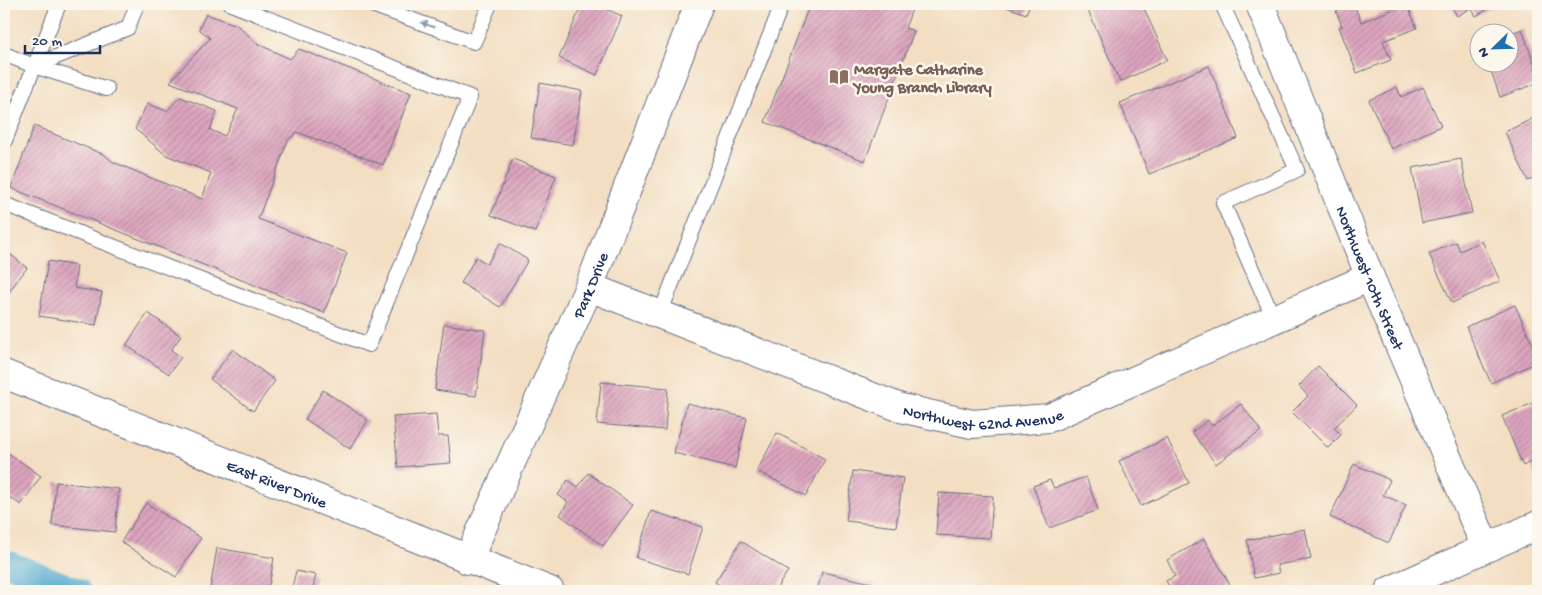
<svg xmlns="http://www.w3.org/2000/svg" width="1542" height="595" viewBox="0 0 1542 595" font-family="'Gochi Hand',sans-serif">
  <defs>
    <pattern id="building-hatch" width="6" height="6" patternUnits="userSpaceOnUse" patternTransform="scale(1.25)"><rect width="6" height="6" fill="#dda5be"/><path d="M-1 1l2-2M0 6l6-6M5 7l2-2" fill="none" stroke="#b2879e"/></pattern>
  </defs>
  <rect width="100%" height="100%" fill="#fbf7ec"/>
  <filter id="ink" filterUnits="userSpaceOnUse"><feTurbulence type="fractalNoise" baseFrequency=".02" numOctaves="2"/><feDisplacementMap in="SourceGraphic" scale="10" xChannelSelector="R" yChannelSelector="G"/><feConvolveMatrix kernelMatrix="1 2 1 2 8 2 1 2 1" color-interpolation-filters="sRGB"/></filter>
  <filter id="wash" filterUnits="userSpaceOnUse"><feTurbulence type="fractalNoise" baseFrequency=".0096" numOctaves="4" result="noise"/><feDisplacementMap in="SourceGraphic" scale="20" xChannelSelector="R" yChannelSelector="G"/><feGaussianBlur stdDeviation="1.12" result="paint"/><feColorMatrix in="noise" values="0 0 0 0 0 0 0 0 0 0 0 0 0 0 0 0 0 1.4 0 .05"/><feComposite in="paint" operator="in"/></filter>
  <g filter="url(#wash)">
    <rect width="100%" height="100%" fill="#f3dec2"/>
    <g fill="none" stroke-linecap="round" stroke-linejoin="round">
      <polyline stroke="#55aad1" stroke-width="26" points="4,562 78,591"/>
    </g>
    <g id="blocks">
      <g fill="url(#building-hatch)">
        <polygon points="582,4 594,4 622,16 597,75 559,58"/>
        <polygon points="810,4 845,4 862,10 864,4 914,4 905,28 914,31 865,161 765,122"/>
        <polygon points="999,4 1030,4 1026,14"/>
        <polygon points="1085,4 1142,4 1167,60 1120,82"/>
        <polygon points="1354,4 1361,22 1407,4 1417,28 1383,41 1391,60 1357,73 1339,27 1342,26 1336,11"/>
        <polygon points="1450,4 1497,4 1476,16 1471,8 1457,16"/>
        <polygon points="206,14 237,25 258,44 290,59 299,49 411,93 383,165 297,132 288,140 258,219 347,253 324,313 11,188 34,126 105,155 113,162 202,199 211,173 166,155 135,129 147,104 167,111 180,97 217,111 210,130 225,136 238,109 170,82 210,38 199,29"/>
        <polygon points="1522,29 1538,75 1538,83 1500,97 1488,62 1510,62 1510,34"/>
        <polygon points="1209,66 1238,138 1149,174 1120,103"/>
        <polygon points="540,83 582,91 573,145 531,138"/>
        <polygon points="1397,87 1401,97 1423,87 1441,126 1391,149 1369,100"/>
        <polygon points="1538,116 1538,177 1528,181 1505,132"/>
        <polygon points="513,159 556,176 535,232 491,215"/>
        <polygon points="1461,159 1472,213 1422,223 1412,168"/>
        <polygon points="1482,241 1500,281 1452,303 1429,254 1456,242 1460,251"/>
        <polygon points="500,243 528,260 500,307 461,283 476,257 487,264"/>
        <polygon points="4,249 27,268 4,298"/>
        <polygon points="48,261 77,266 74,288 102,292 96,325 39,316"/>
        <polygon points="1515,305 1538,357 1538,362 1491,383 1466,327"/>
        <polygon points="148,313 181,336 171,350 181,357 169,374 126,345"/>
        <polygon points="444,324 485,330 476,396 435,390"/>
        <polygon points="233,349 275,381 253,411 210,379"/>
        <polygon points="1318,366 1357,405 1334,428 1341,435 1328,448 1292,412 1308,396 1299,386"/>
        <polygon points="601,382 668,388 665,430 597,424"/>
        <polygon points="323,390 368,420 350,449 305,419"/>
        <polygon points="1538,401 1538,472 1535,474 1530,462 1523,466 1502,416"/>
        <polygon points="687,403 747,418 735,468 674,453"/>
        <polygon points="1241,404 1261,431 1216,464 1192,432 1208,420 1212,426"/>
        <polygon points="436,414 438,436 448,436 451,463 398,467 393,417"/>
        <polygon points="777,433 825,459 806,496 757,471"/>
        <polygon points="1167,438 1189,483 1141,506 1119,461"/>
        <polygon points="4,450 41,476 21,505 5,494 4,496"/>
        <polygon points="1354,464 1390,480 1383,495 1406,505 1389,543 1330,517"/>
        <polygon points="853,471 903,478 896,527 846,521"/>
        <polygon points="588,473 633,505 603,546 560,515 568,502 558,495 568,480 578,487"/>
        <polygon points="1086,477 1098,510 1049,528 1033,486 1050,480 1054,488"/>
        <polygon points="56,482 119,489 115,532 52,525"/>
        <polygon points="939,493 993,496 990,538 936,535"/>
        <polygon points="146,503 201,538 176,577 121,542"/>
        <polygon points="651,511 703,527 688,574 636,558"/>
        <polygon points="1305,529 1311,559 1277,565 1279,573 1254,578 1247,540"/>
        <polygon points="1204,539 1230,585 1219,591 1172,591 1166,581 1175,576 1167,560"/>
        <polygon points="741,541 788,571 775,591 729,591 715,582"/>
        <polygon points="217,548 274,558 268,591 210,590"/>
        <polygon points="296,571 316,575 313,588 322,591 291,591"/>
        <polygon points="822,572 876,584 875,591 817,591"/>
      </g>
    </g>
  </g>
  <g filter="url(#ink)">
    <use href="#blocks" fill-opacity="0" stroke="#676c81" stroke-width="1"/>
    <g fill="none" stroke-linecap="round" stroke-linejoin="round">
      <g stroke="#676c81" stroke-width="16">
        <g id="lane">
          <polyline points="369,4 474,42 490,4"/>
          <polyline points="1222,4 1297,170 1223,203 1274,319"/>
          <polyline points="4,54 34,66 107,89"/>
          <polyline points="34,66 128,28 137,4"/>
          <polyline points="4,143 59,4"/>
          <polyline points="4,204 369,345 470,97 231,4"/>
          <polyline points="660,314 782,4"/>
        </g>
      </g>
      <g stroke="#676c81" stroke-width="30">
        <g id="street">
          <path id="s1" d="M1260 4 1370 277 1486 548"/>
          <path id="s2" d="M589 287 901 408 972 424 1049 418 1370 277"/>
          <path id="s3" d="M4 374 550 591"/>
          <path id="s4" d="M468 560 589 287 699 4"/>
          <polyline points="1389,591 1538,525"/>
        </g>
      </g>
      <use href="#lane" stroke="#fff" stroke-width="14"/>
      <use href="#street" stroke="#fff" stroke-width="28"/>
    </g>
    <defs><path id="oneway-solid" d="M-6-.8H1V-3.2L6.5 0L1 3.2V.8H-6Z" transform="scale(1.25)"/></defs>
    <use fill="#8d97ae" href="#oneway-solid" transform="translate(428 25) rotate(-160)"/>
  </g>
  <defs>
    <g id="library-bare" transform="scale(1.5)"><path d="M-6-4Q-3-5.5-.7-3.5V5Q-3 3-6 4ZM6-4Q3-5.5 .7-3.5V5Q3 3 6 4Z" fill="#8d6e63" stroke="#fbf7ec" stroke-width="2.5" paint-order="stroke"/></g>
  </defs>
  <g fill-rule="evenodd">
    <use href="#library-bare" x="839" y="77"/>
  </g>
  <g text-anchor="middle" stroke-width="5" stroke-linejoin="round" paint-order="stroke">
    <g font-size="16" font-weight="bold" fill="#785e54" stroke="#fbf7ec" text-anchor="start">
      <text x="854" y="74">Margate Catharine<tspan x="854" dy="18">Young Branch Library</tspan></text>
    </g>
    <g font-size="16" fill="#1b2f5e" stroke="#fbf7ec">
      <text dy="6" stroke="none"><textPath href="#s1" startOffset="295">Northwest 10th Street</textPath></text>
      <text dy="6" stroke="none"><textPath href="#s4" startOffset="301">Park Drive</textPath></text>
      <text dy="6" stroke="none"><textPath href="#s2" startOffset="418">Northwest 62nd Avenue</textPath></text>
      <text dy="6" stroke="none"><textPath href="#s3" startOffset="294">East River Drive</textPath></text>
    </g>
  </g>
  <rect width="1542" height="595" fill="none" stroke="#fbf7ec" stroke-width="20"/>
  <g transform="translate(1494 48) rotate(247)"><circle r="24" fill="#fbf7ec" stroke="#a1a7b3"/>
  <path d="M0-4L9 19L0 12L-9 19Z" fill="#1f6fb2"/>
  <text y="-8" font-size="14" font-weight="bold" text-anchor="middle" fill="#1b2f5e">N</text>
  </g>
  <path d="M25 45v8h75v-8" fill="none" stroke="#1b2f5e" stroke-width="2.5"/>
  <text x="32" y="45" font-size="15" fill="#1b2f5e" stroke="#fbf7ec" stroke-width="4" paint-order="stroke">20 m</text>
</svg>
